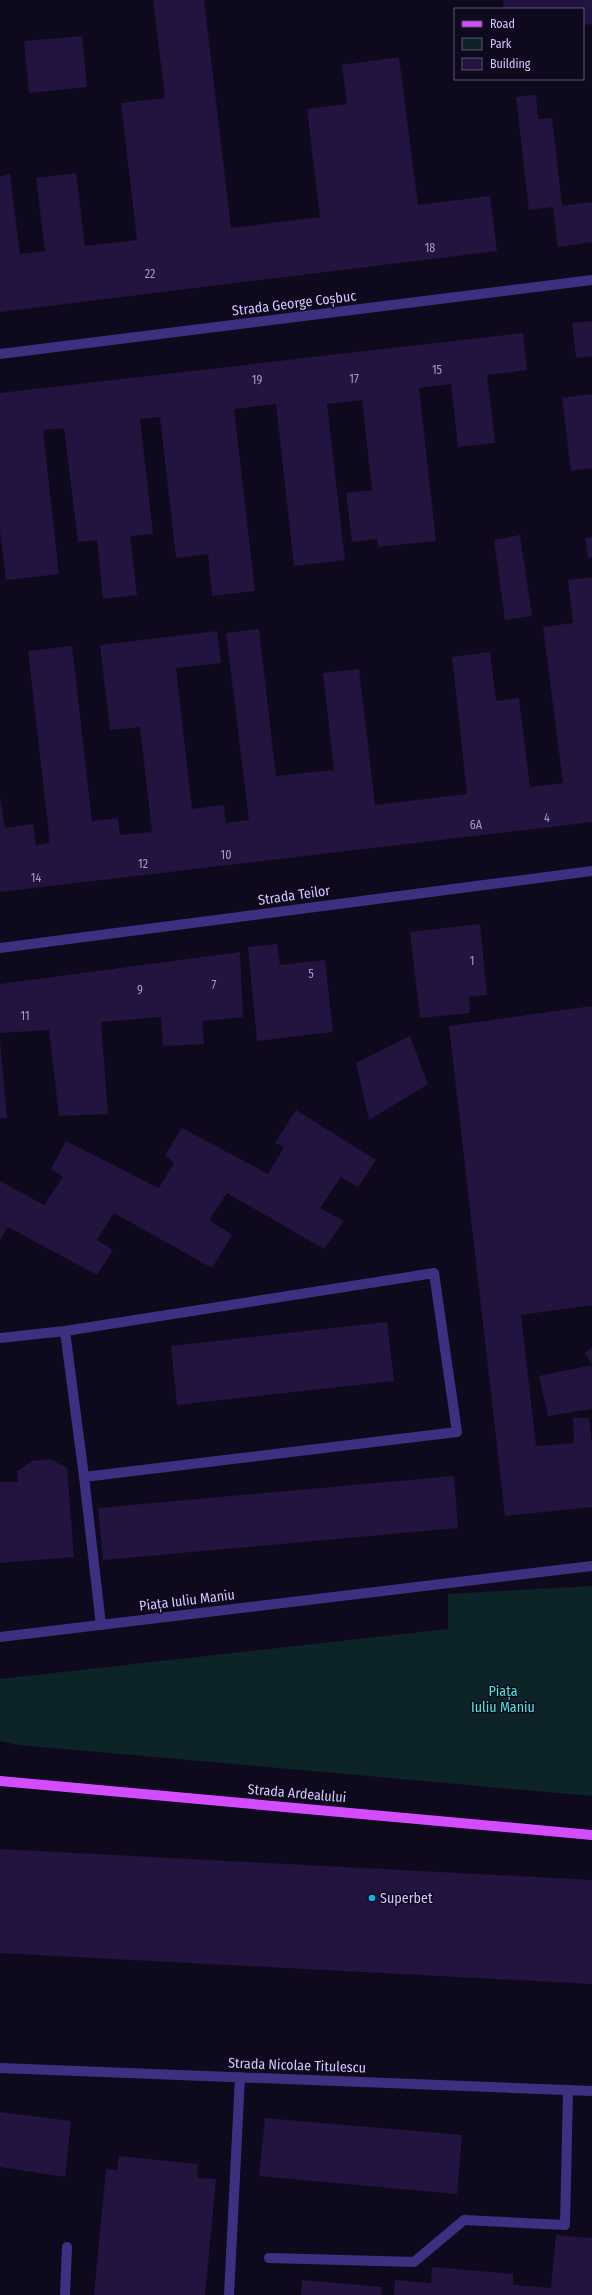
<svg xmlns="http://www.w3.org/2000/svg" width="592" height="2295" viewBox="0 0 592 2295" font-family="'Fira Sans Condensed',sans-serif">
  <rect width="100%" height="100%" fill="#0f091d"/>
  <polygon fill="#0c2427" points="592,1586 592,1796 20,1745 0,1741 0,1679 448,1629 448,1594"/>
  <g fill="#22143f">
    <polygon points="153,0 204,0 231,228 320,217 307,109 347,104 342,65 399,57 418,205 490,196 497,251 0,312 0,176 10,174 20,254 45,251 36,178 76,173 85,246 137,240 121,103 165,98"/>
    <polygon points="503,0 592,0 592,24 583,25 583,9 504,9"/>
    <polygon points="82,36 87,87 29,93 24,41"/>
    <polygon points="536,95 538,119 552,118 562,206 592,202 592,242 558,247 553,207 529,210 516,97"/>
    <polygon points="592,321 592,356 576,358 572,323"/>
    <polygon points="523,333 527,370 487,375 495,443 458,447 451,384 419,388 436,541 378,547 377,539 352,542 346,493 372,490 362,400 327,404 345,560 294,566 276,404 234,409 255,591 212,596 208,554 176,558 160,417 140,419 153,534 130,536 137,595 103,599 97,540 78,542 64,428 43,430 59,574 6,580 0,530 0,393"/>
    <polygon points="592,394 592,468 571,471 562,398"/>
    <polygon points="520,535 532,616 505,620 494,540"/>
    <polygon points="592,537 592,557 588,558 585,538"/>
    <polygon points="592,577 592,822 0,892 0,796 5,828 33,824 36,845 50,843 28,651 72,646 92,821 118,818 120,835 152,832 140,727 110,730 100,645 217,631 221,663 176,668 192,809 224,805 226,823 249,820 226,633 259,629 276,776 334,770 323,673 359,669 375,805 467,794 452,657 490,652 496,701 519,698 530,787 563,783 543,627 573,623 568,580"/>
    <polygon points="480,924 487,995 469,997 470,1013 420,1018 410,932"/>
    <polygon points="277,944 280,965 325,960 333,1032 257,1041 248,947"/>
    <polygon points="240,952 243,1017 202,1021 204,1044 163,1046 161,1017 101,1022 108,1114 59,1116 49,1030 0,1033 0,984"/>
    <polygon points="592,1006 592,1305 521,1315 536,1446 574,1443 573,1418 589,1418 592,1445 592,1507 505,1516 449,1026"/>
    <polygon points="410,1036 428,1084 369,1120 356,1063"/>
    <polygon points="0,1039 7,1118 0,1118"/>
    <polygon points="296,1110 376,1160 358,1187 341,1177 320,1208 344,1221 324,1249 227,1193 209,1220 232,1235 212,1268 114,1213 97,1240 113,1250 97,1275 8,1227 0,1240 0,1181 44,1205 63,1177 51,1169 66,1141 159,1188 174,1163 165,1155 182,1128 268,1174 284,1147 275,1143"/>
    <polygon points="387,1322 394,1381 177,1405 171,1346"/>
    <polygon points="592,1347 592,1365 585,1353"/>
    <polygon points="592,1365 592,1409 548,1416 539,1376"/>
    <polygon points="50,1459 67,1468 74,1557 0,1563 0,1482 18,1482 17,1471 32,1461"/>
    <polygon points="454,1476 458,1528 103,1560 98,1508"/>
    <polygon points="0,1849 592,1880 592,1984 0,1953"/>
    <polygon points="0,2112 71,2121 65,2177 0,2167"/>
    <polygon points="265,2118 462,2135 457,2194 259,2176"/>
    <polygon points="119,2156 198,2164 197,2178 216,2179 205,2295 94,2295 106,2169 117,2170"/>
    <polygon points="556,2235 592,2238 592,2295 394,2295 395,2280 431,2283 432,2267 513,2274 513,2285 551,2288"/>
    <polygon points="302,2280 382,2287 381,2295 301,2295"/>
  </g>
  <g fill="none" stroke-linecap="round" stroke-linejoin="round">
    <g stroke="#3e3080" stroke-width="10">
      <polyline points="0,354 592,280"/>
      <polyline points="0,948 592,871"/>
      <polyline points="0,1338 65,1331 434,1273 457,1432 84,1477 65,1331"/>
      <polyline points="84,1477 101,1625"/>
      <polyline points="0,1637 592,1566"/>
      <polyline points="0,2068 592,2091"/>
      <polyline points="269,2258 414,2262 464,2220 565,2225 568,2090"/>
      <polyline points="65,2295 67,2247"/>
      <polyline points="229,2295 240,2077"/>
    </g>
    <polyline stroke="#d44cff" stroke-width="10" points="0,1781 592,1835"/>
  </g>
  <circle fill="#00b8f0" stroke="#0f091d" stroke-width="1.5" cx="372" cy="1898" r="4"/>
  <g text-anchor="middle" stroke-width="3" stroke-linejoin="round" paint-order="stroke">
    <g font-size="12" fill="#a799cf">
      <text x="430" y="252">18</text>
      <text x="150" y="278">22</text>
      <text x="437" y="374">15</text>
      <text x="354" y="383">17</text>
      <text x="257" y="384">19</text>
      <text x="547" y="822">4</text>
      <text x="476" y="829">6A</text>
      <text x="226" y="859">10</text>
      <text x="143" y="868">12</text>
      <text x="36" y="882">14</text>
      <text x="472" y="965">1</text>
      <text x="311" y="978">5</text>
      <text x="214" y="989">7</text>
      <text x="140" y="994">9</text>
      <text x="25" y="1020">11</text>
    </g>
    <g font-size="14" fill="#d3c5ff" stroke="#0f091d">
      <text transform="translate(294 303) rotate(-7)" y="5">Strada George Coșbuc</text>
      <text transform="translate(294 895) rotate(-8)" y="5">Strada Teilor</text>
      <text transform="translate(187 1600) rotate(-7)" y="5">Piața Iuliu Maniu</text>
      <text transform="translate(297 1793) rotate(5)" y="5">Strada Ardealului</text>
      <text transform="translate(297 2065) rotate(2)" y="5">Strada Nicolae Titulescu</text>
    </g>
    <g font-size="14" fill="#47e9d6" stroke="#0f091d">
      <text x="503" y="1696">Piața<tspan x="503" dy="16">Iuliu Maniu</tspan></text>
    </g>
    <g font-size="14" fill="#d3c5ff" stroke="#0f091d" text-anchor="start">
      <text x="380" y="1903">Superbet</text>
    </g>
  </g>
  <rect x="454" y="8" width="130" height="72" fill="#0f091d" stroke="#5d5477"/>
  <rect x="462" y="21" width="20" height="6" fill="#d44cff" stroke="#5d5477"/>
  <text x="490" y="28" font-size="12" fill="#d3c5ff">Road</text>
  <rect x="462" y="38" width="20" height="12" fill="#0c2427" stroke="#5d5477"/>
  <text x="490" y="48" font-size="12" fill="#d3c5ff">Park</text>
  <rect x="462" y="58" width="20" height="12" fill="#22143f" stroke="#5d5477"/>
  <text x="490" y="68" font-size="12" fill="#d3c5ff">Building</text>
</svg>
